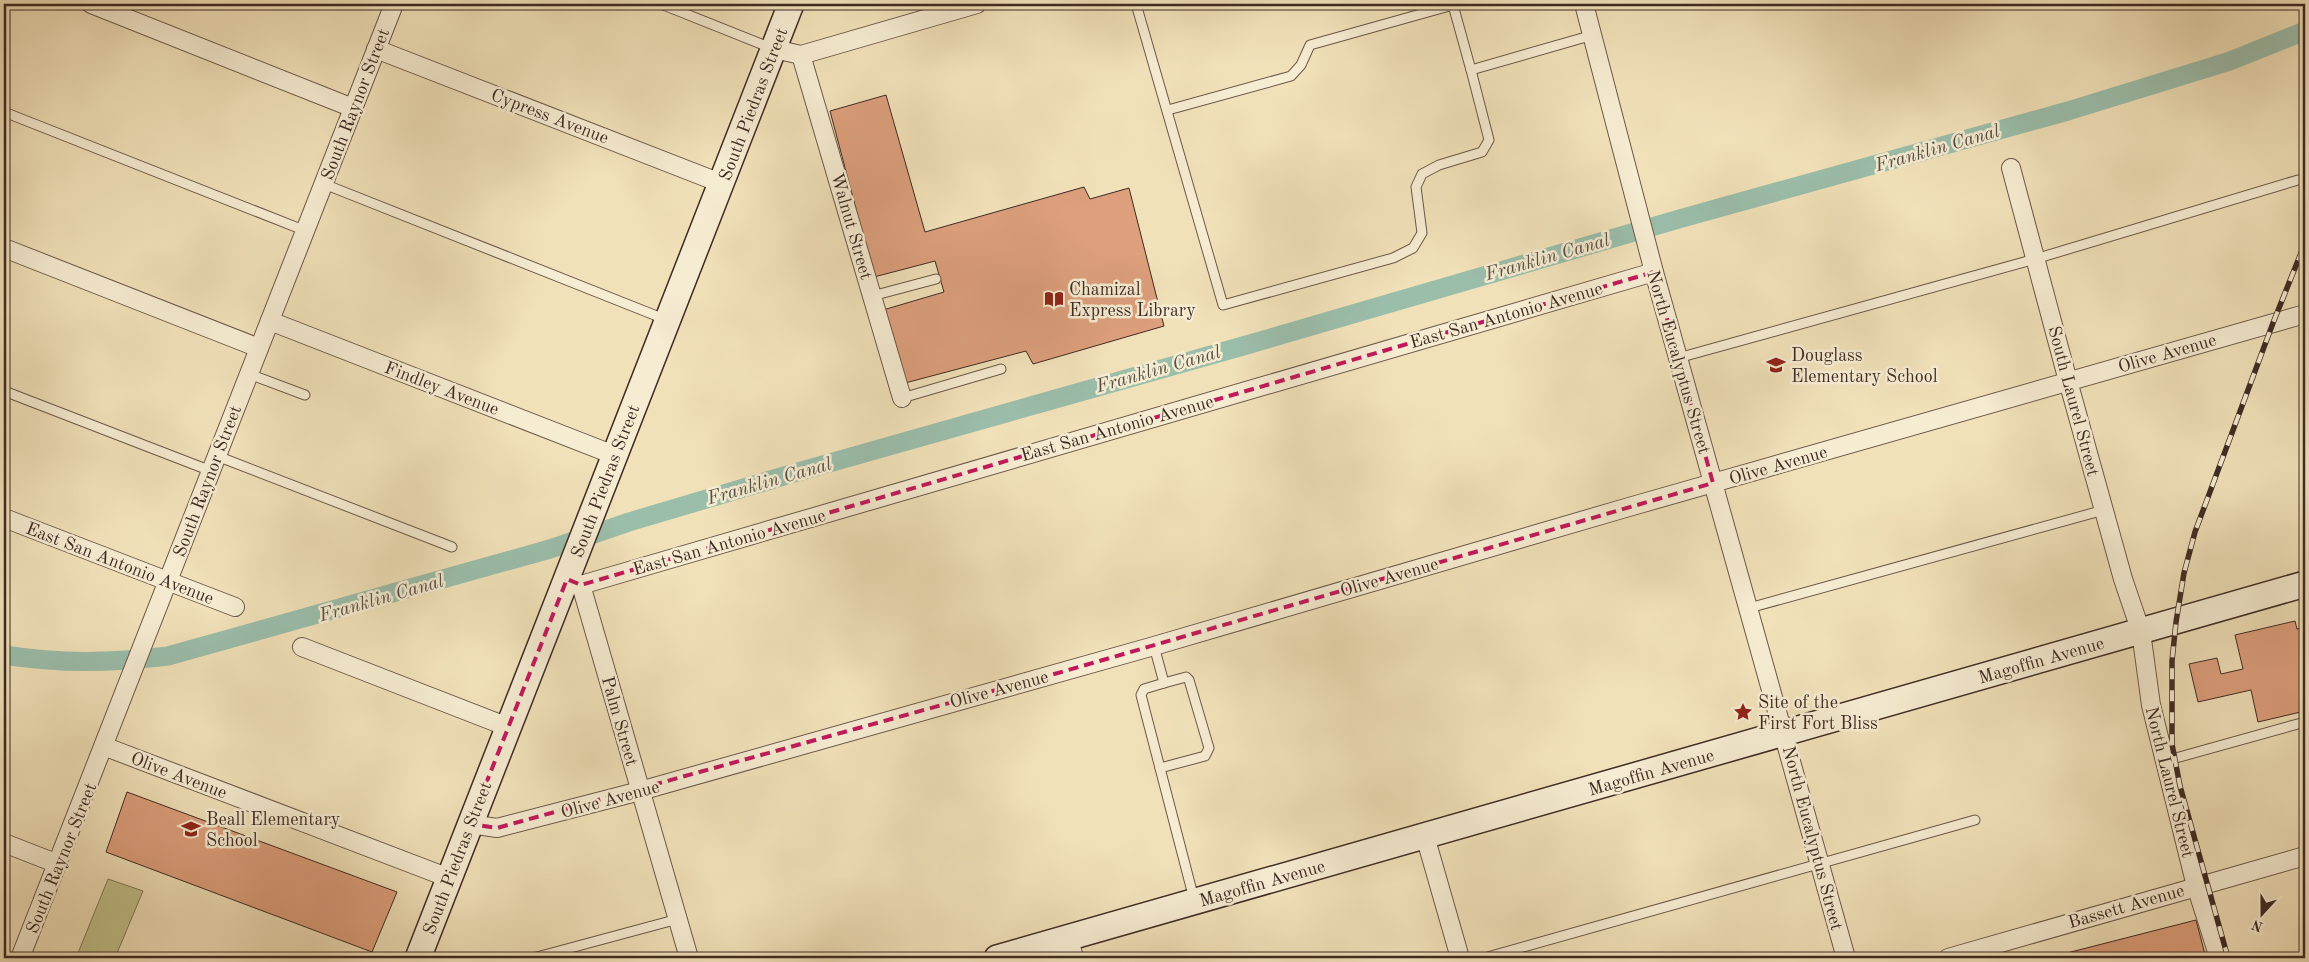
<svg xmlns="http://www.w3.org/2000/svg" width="2309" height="962" viewBox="0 0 2309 962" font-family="'Old Standard TT',serif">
  <rect width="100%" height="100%" fill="#f1e1b9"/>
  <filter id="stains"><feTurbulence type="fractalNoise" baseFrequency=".004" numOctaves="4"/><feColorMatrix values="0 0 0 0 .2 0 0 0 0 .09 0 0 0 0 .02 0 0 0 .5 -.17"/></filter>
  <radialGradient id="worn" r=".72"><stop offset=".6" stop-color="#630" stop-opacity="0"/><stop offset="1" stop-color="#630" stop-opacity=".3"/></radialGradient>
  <polygon fill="#c1c18a" stroke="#807657" points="108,879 143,891 115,958 76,958"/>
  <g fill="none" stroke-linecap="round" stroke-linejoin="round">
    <path stroke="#9bbeab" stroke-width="19" d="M4 655C61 664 110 663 168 656L550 549 629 522 794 473 1243 346 1679 219 2068 111 2230 61 2305 31"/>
  </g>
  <g fill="#dd9f7c" stroke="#3e2a24">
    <polygon points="886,95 925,232 1084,187 1090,199 1129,188 1164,326 1033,364 1026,351 905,383 883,310 944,292 935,261 874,277 830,111"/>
    <polygon points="2295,621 2297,629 2305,627 2305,711 2258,722 2251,690 2198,702 2189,664 2217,658 2221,674 2243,669 2235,635"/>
    <polygon points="127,792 397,892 372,952 106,852"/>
    <polygon points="2196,920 2206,958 2065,958 2063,954"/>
  </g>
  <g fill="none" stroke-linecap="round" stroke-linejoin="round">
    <g stroke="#6b5849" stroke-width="11">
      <g id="lane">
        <polyline points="661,4 771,48"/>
        <polyline points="1136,4 1223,305 1393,258 1413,248 1422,233 1416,187 1422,174 1439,165 1482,152 1489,140 1471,70"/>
        <polyline points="1168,110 1291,76 1301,65 1310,45 1453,5 1471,70 1593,35"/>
        <polyline points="4,112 306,231"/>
        <polyline points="324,184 667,320"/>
        <polyline points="872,296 936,279"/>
        <polyline points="1678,358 2035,259 2298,180"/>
        <polyline points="249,374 305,395"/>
        <polyline points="4,391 211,471"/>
        <polyline points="902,398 1001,369"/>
        <polyline points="217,456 452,547"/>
        <polyline points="1749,608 2104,510"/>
        <polyline points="1154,646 1164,683 1144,689 1141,695 1194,899"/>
        <polyline points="2165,761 2305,722"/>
        <polyline points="1160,768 1205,756 1209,748 1189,680 1186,677 1164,683"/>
        <polyline points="533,958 678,919"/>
        <polyline points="1484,958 1975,820"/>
      </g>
    </g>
    <g stroke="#6b5849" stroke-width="20">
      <g id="street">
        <polyline points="91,4 353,108"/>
        <polyline points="1584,4 1654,272 1846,958"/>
        <polyline points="376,49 723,184"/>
        <polyline points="774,49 801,55 977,4"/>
        <polyline points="801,55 902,398"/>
        <polyline points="2011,168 2068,381 2123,579 2141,632 2151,705 2196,886 2219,958"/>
        <polyline points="4,248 259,348"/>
        <polyline points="270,321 614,455"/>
        <polyline points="4,518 235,607"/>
        <polyline points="572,581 581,585 689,958"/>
        <polyline points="581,585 1654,272"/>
        <polyline points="302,647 508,727"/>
        <polyline points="106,747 449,878"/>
        <polyline points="470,824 497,828 640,791 1154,646 1622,509 2305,314"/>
        <polyline points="1425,836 1460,958"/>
        <polyline points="4,843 58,864"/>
        <polyline points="1069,938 1074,958"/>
        <path d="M20 958C147 641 269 322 394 4"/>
        <polyline points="1948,958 2305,856"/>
      </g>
    </g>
    <g stroke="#3e2a24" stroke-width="28">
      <g id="secondary">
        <path d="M418 958C542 640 668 322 791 4"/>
        <polyline points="997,958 2305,584"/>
      </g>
    </g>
    <use href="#lane" stroke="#f6ecd2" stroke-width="9"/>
    <use href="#street" stroke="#f6ecd2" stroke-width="18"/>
    <use href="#secondary" stroke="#f6ecd2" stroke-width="25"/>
    <g stroke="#3e2a24" stroke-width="5.5">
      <polyline id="rail" points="2228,958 2180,786 2172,744 2172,661 2176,622 2184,573 2195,532 2273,323 2305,243"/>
    </g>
    <use href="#rail" stroke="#f6ecd2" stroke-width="4" stroke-dasharray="11" stroke-linecap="butt"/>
  </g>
  <path fill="none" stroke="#c2185b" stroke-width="4" stroke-dasharray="10 6" stroke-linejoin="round" d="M1654 272 1713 483 1065 671 497 828 470 824 567 579 581 585Z"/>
  <defs>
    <g id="library-bare" transform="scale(1.5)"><path d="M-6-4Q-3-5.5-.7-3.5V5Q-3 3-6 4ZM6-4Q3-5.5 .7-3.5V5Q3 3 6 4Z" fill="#8f2418" stroke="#f6ecd2" stroke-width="2.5" paint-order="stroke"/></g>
    <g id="school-bare" transform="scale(1.5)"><path d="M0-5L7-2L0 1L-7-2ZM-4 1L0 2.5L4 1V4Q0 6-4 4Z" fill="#8f2418" stroke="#f6ecd2" stroke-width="2.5" paint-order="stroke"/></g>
    <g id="sight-bare" transform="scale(1.5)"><path d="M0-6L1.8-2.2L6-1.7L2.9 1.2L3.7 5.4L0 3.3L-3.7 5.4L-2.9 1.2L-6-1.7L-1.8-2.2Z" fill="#8f2418" stroke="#f6ecd2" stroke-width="2.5" paint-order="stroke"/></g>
  </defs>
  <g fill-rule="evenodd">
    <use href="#library-bare" x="1054" y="299"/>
    <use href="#school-bare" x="1776" y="365"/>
    <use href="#sight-bare" x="1743" y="712"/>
    <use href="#school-bare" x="191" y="829"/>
  </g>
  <g text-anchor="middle" stroke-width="5" stroke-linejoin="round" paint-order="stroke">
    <g font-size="18" fill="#3e2a24" stroke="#f6ecd2">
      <text transform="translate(355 104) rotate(-69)" y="6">South Raynor Street</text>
      <text transform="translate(753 104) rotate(-69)" y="6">South Piedras Street</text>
      <text transform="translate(550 116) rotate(21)" y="6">Cypress Avenue</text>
      <text transform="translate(852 226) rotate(74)" y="6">Walnut Street</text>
      <text transform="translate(1506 315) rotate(-16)" y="6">East San Antonio Avenue</text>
      <text transform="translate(2167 353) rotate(-16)" y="6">Olive Avenue</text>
      <text transform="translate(1679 362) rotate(74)" y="6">North Eucalyptus Street</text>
      <text transform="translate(442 388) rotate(21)" y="6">Findley Avenue</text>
      <text transform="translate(2074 401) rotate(75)" y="6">South Laurel Street</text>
      <text transform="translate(1117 428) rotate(-16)" y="6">East San Antonio Avenue</text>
      <text transform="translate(1778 465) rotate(-16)" y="6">Olive Avenue</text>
      <text transform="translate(207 481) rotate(-69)" y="6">South Raynor Street</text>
      <text transform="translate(605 481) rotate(-69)" y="6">South Piedras Street</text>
      <text transform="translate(729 542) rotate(-16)" y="6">East San Antonio Avenue</text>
      <text transform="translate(120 563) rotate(21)" y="6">East San Antonio Avenue</text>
      <text transform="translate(1389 577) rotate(-16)" y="6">Olive Avenue</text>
      <text transform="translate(2041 660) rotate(-16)" y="6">Magoffin Avenue</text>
      <text transform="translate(999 689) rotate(-15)" y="6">Olive Avenue</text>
      <text transform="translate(620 721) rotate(74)" y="6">Palm Street</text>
      <text transform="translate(1651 772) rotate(-16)" y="6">Magoffin Avenue</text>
      <text transform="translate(179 775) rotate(21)" y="6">Olive Avenue</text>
      <text transform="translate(2170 782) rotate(76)" y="6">North Laurel Street</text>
      <text transform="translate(610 799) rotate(-15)" y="6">Olive Avenue</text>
      <text transform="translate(1813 838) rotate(75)" y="6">North Eucalyptus Street</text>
      <text transform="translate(61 858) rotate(-68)" y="6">South Raynor Street</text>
      <text transform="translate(457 858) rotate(-69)" y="6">South Piedras Street</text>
      <text transform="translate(1262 883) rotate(-16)" y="6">Magoffin Avenue</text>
      <text transform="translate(2126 906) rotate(-16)" y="6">Bassett Avenue</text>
    </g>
    <g font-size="18" fill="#3e2a24" stroke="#f6ecd2" text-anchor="start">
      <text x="1069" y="295">Chamizal<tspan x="1069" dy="21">Express Library</tspan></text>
      <text x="1791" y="361">Douglass<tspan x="1791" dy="21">Elementary School</tspan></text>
      <text x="1758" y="708">Site of the<tspan x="1758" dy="21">First Fort Bliss</tspan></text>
      <text x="206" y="825">Beall Elementary<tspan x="206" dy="21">School</tspan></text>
    </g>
    <g font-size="19" font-style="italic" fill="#554f46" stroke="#f6ecd2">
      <text transform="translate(1937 147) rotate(-16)" y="7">Franklin Canal</text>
      <text transform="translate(1547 256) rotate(-16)" y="7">Franklin Canal</text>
      <text transform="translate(1158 368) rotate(-16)" y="7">Franklin Canal</text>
      <text transform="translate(769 480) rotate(-16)" y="7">Franklin Canal</text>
      <text transform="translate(381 597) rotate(-16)" y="7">Franklin Canal</text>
    </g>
  </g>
  <rect width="2309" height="962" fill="none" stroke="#f1e1b9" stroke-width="20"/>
  <rect x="5" y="5" width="2299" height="952" fill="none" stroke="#3e2a24" stroke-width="2.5"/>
  <rect x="10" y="10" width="2289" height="942" fill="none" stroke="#3e2a24"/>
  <g transform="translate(2262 914) rotate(201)" stroke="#f6ecd2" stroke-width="4" paint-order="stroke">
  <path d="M0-4L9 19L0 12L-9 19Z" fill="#3e2a24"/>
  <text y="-8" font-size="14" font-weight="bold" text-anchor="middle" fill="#3e2a24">N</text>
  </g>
  <rect width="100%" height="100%" filter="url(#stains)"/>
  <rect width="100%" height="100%" fill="url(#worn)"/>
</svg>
